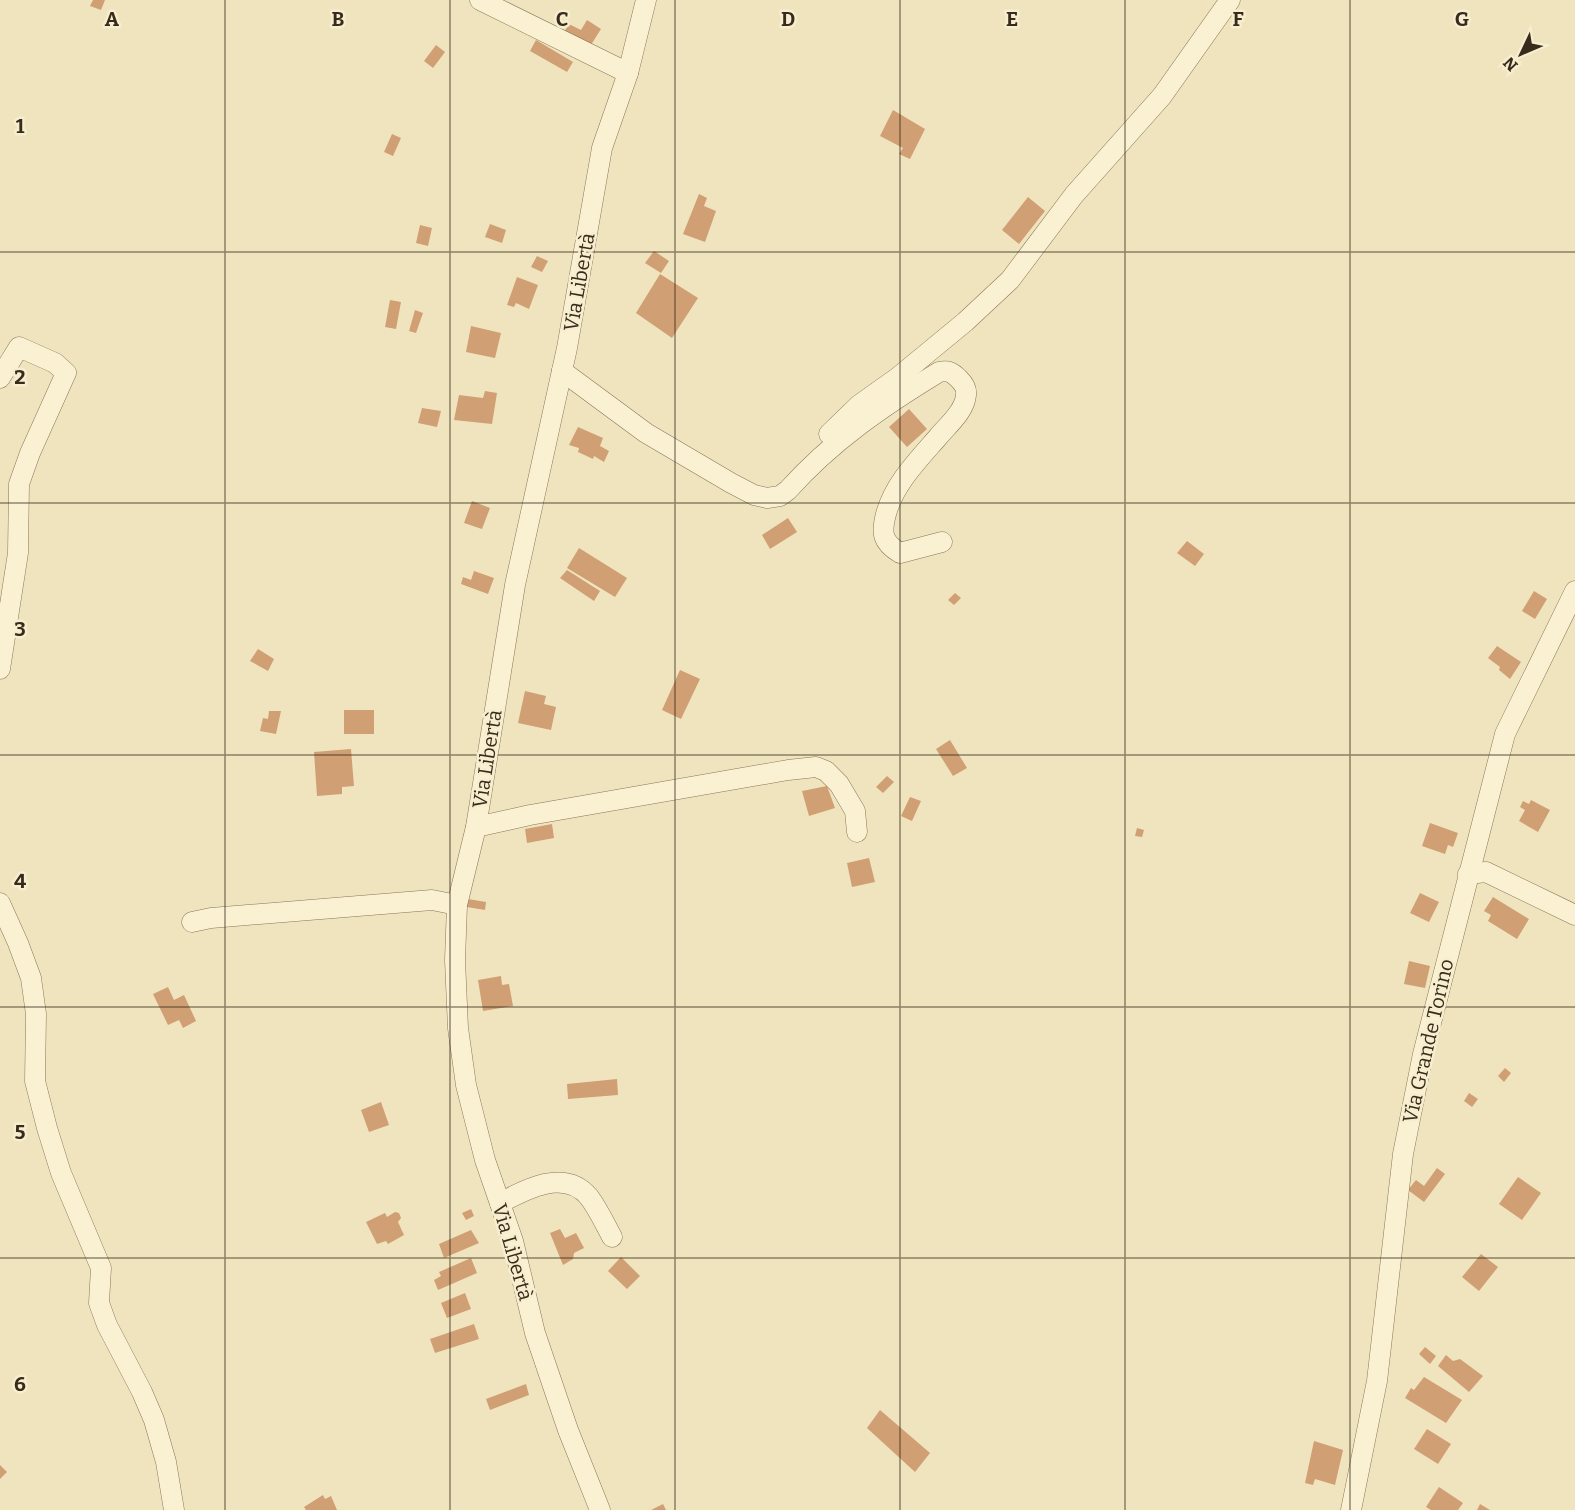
<svg xmlns="http://www.w3.org/2000/svg" width="1575" height="1510" viewBox="0 0 1575 1510" font-family="Bitter,serif">
  <rect width="100%" height="100%" fill="#f0e4bf"/>
  <g fill="#d09f73">
    <polygon points="93,0 105,0 101,10 90,6"/>
    <polygon points="587,20 601,29 589,48 564,32 569,24 581,30"/>
    <polygon points="536,40 573,62 567,72 530,51"/>
    <polygon points="436,45 445,52 433,68 424,61"/>
    <polygon points="893,110 925,129 910,159 899,154 903,148 880,136"/>
    <polygon points="392,134 401,138 393,156 384,152"/>
    <polygon points="699,194 707,198 704,206 716,211 705,242 683,234"/>
    <polygon points="1028,197 1045,211 1019,244 1002,230"/>
    <polygon points="490,224 506,230 502,243 485,237"/>
    <polygon points="420,225 432,228 428,246 416,243"/>
    <polygon points="654,251 669,261 661,273 645,263"/>
    <polygon points="537,256 548,261 542,272 531,267"/>
    <polygon points="660,274 698,298 672,338 636,313"/>
    <polygon points="517,277 538,285 529,309 516,303 514,307 507,305"/>
    <polygon points="390,300 401,302 396,329 385,327"/>
    <polygon points="415,310 423,313 416,333 409,331"/>
    <polygon points="471,326 501,333 495,358 466,352"/>
    <polygon points="485,391 497,393 492,424 454,420 459,395 483,398"/>
    <polygon points="422,408 441,411 437,427 418,423"/>
    <polygon points="909,409 927,429 907,447 889,427"/>
    <polygon points="578,427 603,438 600,446 609,451 604,462 594,456 593,459 578,452 579,448 569,445"/>
    <polygon points="472,501 490,508 482,529 464,523"/>
    <polygon points="788,518 797,532 770,549 762,535"/>
    <polygon points="1187,541 1204,554 1195,566 1177,553"/>
    <polygon points="579,548 627,578 615,597 567,568"/>
    <polygon points="567,570 600,591 594,601 560,578"/>
    <polygon points="474,571 494,578 488,594 461,584 463,577 471,580"/>
    <polygon points="1534,591 1547,599 1535,619 1522,611"/>
    <polygon points="955,593 961,598 954,605 948,600"/>
    <polygon points="1497,646 1521,662 1510,679 1499,670 1500,667 1488,658"/>
    <polygon points="258,649 274,659 268,671 250,661"/>
    <polygon points="680,670 700,679 681,719 662,710"/>
    <polygon points="525,691 546,696 544,704 556,707 551,730 518,723"/>
    <rect x="344" y="710" width="30" height="24"/>
    <polygon points="269,711 281,711 276,734 260,731 263,718 268,719"/>
    <polygon points="950,740 967,768 953,776 936,749"/>
    <polygon points="351,749 354,786 342,787 342,794 317,796 314,752"/>
    <polygon points="887,776 894,782 883,793 876,787"/>
    <polygon points="827,786 835,808 809,816 802,791"/>
    <polygon points="910,797 921,801 912,821 901,816"/>
    <polygon points="1531,800 1550,810 1538,832 1519,821 1525,810 1520,807 1523,801 1529,804"/>
    <polygon points="1430,823 1458,833 1453,847 1448,845 1445,854 1422,846"/>
    <polygon points="552,824 554,838 527,843 525,829"/>
    <polygon points="1137,828 1144,830 1142,837 1135,836"/>
    <polygon points="869,858 875,882 852,887 847,863"/>
    <polygon points="1420,893 1439,902 1429,922 1410,913"/>
    <polygon points="1493,897 1529,919 1517,939 1488,921 1491,915 1484,911"/>
    <polygon points="468,899 486,902 485,910 467,907"/>
    <polygon points="1409,961 1430,966 1425,988 1404,984"/>
    <polygon points="501,976 502,985 509,984 513,1006 483,1011 478,980"/>
    <polygon points="168,987 174,1000 184,995 196,1021 183,1028 179,1020 168,1025 153,994"/>
    <polygon points="1505,1068 1511,1073 1504,1082 1498,1076"/>
    <polygon points="617,1079 618,1095 568,1099 567,1084"/>
    <polygon points="1469,1093 1478,1099 1472,1107 1464,1101"/>
    <polygon points="381,1102 389,1125 369,1132 361,1110"/>
    <polygon points="1437,1168 1445,1174 1424,1202 1408,1190 1416,1180 1424,1186"/>
    <polygon points="1518,1177 1541,1193 1522,1220 1499,1204"/>
    <polygon points="471,1209 474,1216 466,1220 462,1213"/>
    <polygon points="395,1212 399,1213 401,1218 398,1222 404,1235 388,1244 386,1241 377,1244 366,1222 385,1213 387,1217"/>
    <polygon points="560,1229 565,1238 576,1233 584,1248 574,1253 573,1259 563,1265 550,1233"/>
    <polygon points="471,1230 479,1243 444,1258 439,1244"/>
    <polygon points="1481,1254 1498,1267 1479,1291 1462,1277"/>
    <polygon points="621,1257 640,1276 627,1289 608,1271"/>
    <polygon points="471,1258 477,1273 438,1290 434,1280 441,1276 439,1272"/>
    <polygon points="465,1293 471,1309 447,1318 441,1303"/>
    <polygon points="474,1324 479,1339 435,1353 430,1339"/>
    <polygon points="1425,1347 1436,1356 1430,1364 1419,1354"/>
    <polygon points="1446,1355 1453,1361 1460,1359 1483,1376 1469,1392 1438,1366"/>
    <polygon points="1424,1377 1462,1400 1446,1423 1405,1398 1411,1388 1414,1390"/>
    <polygon points="526,1384 529,1395 490,1410 486,1399"/>
    <polygon points="880,1410 930,1453 915,1472 867,1428"/>
    <polygon points="1427,1429 1451,1444 1438,1464 1414,1449"/>
    <polygon points="1314,1441 1343,1450 1335,1485 1315,1479 1313,1485 1305,1483"/>
    <polygon points="0,1465 7,1472 0,1479"/>
    <polygon points="1439,1487 1463,1503 1458,1510 1431,1510 1426,1507"/>
    <polygon points="323,1495 325,1499 331,1496 337,1510 306,1510 304,1507"/>
    <polygon points="663,1504 666,1510 651,1510"/>
    <polygon points="1480,1504 1490,1510 1477,1510"/>
  </g>
  <g fill="none" stroke-linecap="round" stroke-linejoin="round">
    <g stroke="#8a7557" stroke-width="21">
      <g id="minor">
        <polyline points="480,0 628,73"/>
        <path d="M562 371 646 433 731 483 754 495 767 498 780 496 788 490C832 441 883 406 939 372 948 370 952 372 959 379 963 383 967 389 966 395 965 411 947 426 938 437 918 460 894 484 886 514 881 533 882 542 900 553L942 542"/>
        <polyline points="0,378 19,347 55,363 66,373 30,453 19,484 18,553 0,669"/>
        <polyline points="829,434 859,405 897,378 965,322 1010,280 1074,195 1162,96 1230,0"/>
        <polyline points="476,827 530,815 788,770 816,767 826,771 839,784 855,811 857,832"/>
        <polyline points="1468,874 1486,872 1575,915"/>
        <polyline points="0,903 18,943 31,978 36,1014 35,1081 47,1128 61,1173 101,1268 99,1303 107,1325 142,1392 154,1420 166,1462 174,1510"/>
        <polyline points="192,922 211,918 432,900 457,905"/>
        <path d="M500 1203C526 1189 565 1168 589 1197 598 1209 605 1224 612 1237"/>
        <polyline points="600,1510 568,1430 535,1333 513,1241 485,1160 466,1085 458,1028 455,960 457,905 476,827 515,585 567,348 602,148 628,73 646,0"/>
        <polyline points="1351,1510 1377,1381 1403,1154 1423,1054 1505,734 1575,591"/>
      </g>
    </g>
    <use href="#minor" stroke="#faf1d3" stroke-width="20"/>
  </g>
  <path fill="none" stroke="#382b1c" stroke-width="1.5" stroke-opacity="0.55" d="M225 0V1510M450 0V1510M675 0V1510M900 0V1510M1125 0V1510M1350 0V1510M0 252H1575M0 503H1575M0 755H1575M0 1007H1575M0 1258H1575"/>
  <g text-anchor="middle" stroke-width="5" stroke-linejoin="round" paint-order="stroke">
    <g font-size="20" fill="#382b1c" stroke="#f7eecf">
      <text transform="translate(579 282) rotate(-80)" y="7">Via Libertà</text>
      <text transform="translate(487 759) rotate(-81)" y="7">Via Libertà</text>
      <text transform="translate(1428 1041) rotate(-77)" y="7">Via Grande Torino</text>
      <text transform="translate(513 1252) rotate(74)" y="7">Via Libertà</text>
    </g>
  </g>
  <g font-size="20" text-anchor="middle" font-weight="bold" fill="#382b1c" stroke="#f7eecf" stroke-width="5" stroke-linejoin="round" paint-order="stroke">
    <text x="112" y="26">A</text>
    <text x="338" y="26">B</text>
    <text x="562" y="26">C</text>
    <text x="788" y="26">D</text>
    <text x="1012" y="26">E</text>
    <text x="1238" y="26">F</text>
    <text x="1462" y="26">G</text>
    <text x="20" y="133">1</text>
    <text x="20" y="384">2</text>
    <text x="20" y="636">3</text>
    <text x="20" y="888">4</text>
    <text x="20" y="1139">5</text>
    <text x="20" y="1391">6</text>
  </g>
  <g transform="translate(1521 54) rotate(226)" stroke="#f7eecf" stroke-width="4.5" paint-order="stroke">
  <path d="M0-4.5L10 22L0 15L-10 22Z" fill="#382b1c"/>
  <text y="-9" font-size="16" font-weight="bold" text-anchor="middle" fill="#382b1c">N</text>
  </g>
</svg>
